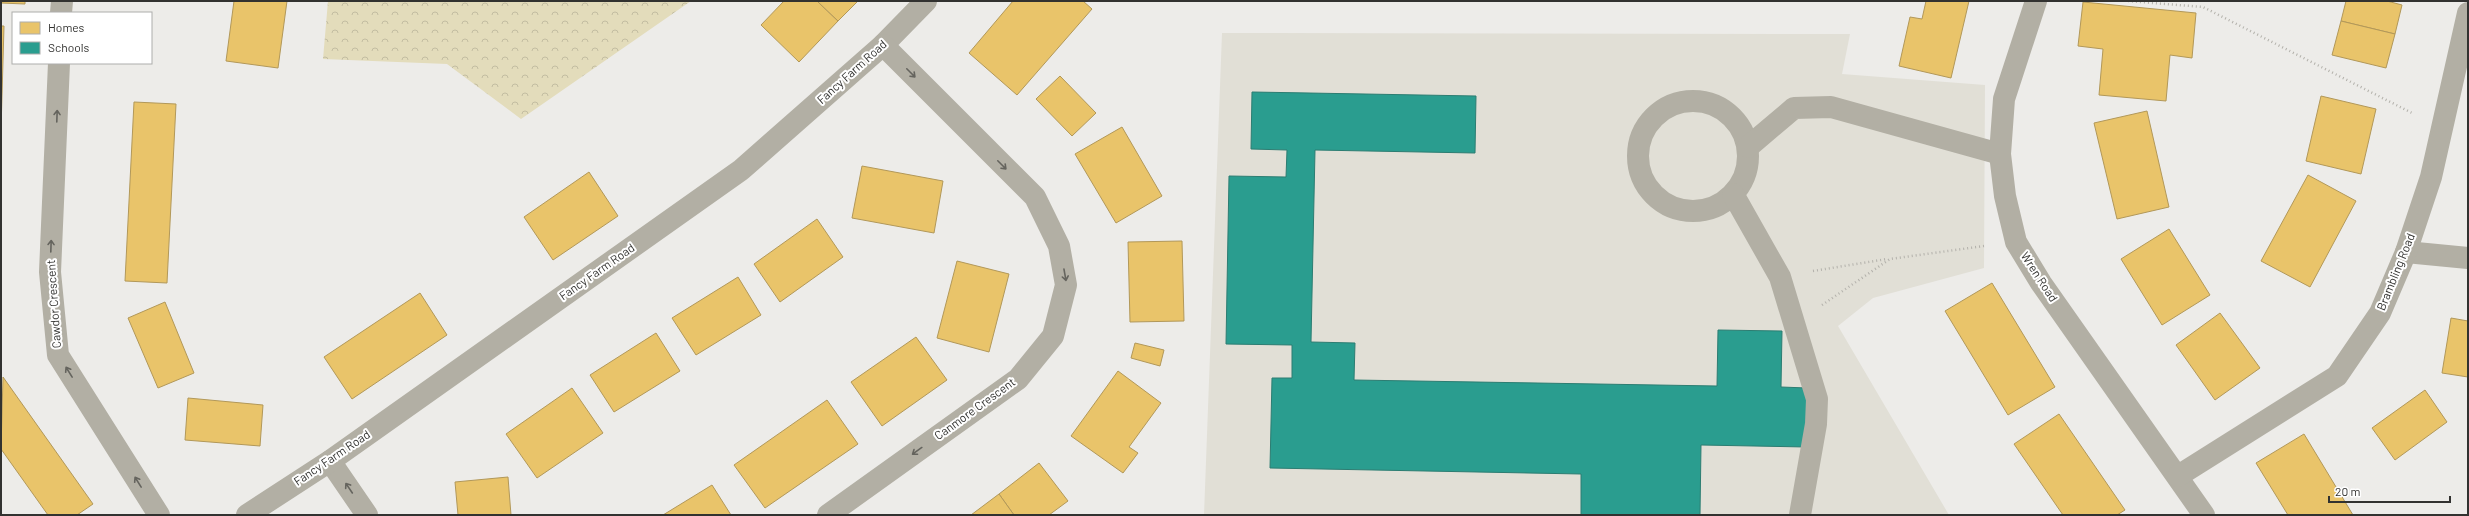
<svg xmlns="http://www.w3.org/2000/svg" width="2469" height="516" viewBox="0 0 2469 516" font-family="Barlow,sans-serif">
  <defs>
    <pattern id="park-crowns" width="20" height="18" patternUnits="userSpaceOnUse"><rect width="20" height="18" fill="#e3dcbb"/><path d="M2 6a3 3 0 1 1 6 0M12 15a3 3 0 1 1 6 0" fill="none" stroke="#c3bda1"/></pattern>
  </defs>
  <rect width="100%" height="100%" fill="#edece9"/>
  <polygon fill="#e1dfd6" points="1222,33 1850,34 1842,74 1985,85 1984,268 1873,298 1838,326 1949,515 1204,515"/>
  <polygon fill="url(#park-crowns)" points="328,1 691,1 521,119 447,64 323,59"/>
  <g fill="#e9c46a" stroke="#b29859">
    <polygon points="1,1 25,1 25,4 1,3"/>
    <polygon points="234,1 287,1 278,68 226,61"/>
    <polygon points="784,1 817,1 838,21 799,62 761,25"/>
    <polygon points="817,1 858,1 838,21"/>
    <polygon points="1013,1 1083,1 1092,9 1017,95 969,53"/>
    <polygon points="1926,1 1969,1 1951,78 1899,66 1910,17 1922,19"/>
    <polygon points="2346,1 2387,1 2402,5 2395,34 2341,21"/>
    <polygon points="2083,2 2196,13 2192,58 2170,55 2166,101 2099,95 2103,49 2078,46"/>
    <polygon points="2341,21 2395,34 2386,68 2332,55"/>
    <polygon points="1,26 4,26 1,130"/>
    <polygon points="1060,76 1096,113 1072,136 1036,99"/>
    <polygon points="2321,96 2376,109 2361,174 2306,161"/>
    <polygon points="134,102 176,104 167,283 125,281"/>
    <polygon points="2147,111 2169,207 2117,219 2094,123"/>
    <polygon points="1122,127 1162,196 1116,223 1075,154"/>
    <polygon points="862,166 943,181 934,233 852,218"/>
    <polygon points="589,172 618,216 553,260 524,217"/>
    <polygon points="2308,175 2356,201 2310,287 2261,261"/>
    <polygon points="817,219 843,257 780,302 754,264"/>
    <polygon points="2169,229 2210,295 2162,325 2121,259"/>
    <polygon points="1182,241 1184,321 1130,322 1128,242"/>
    <polygon points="957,261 1009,274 989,352 937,338"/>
    <polygon points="738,277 761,315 696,355 672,318"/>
    <polygon points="1992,283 2055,387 2008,415 1945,311"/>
    <polygon points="420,293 447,335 352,399 324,357"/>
    <polygon points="165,302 194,373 158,388 128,318"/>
    <polygon points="2220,313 2260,368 2215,400 2176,345"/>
    <polygon points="2451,318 2468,321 2468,377 2442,373"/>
    <polygon points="656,333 680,371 614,412 590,375"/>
    <polygon points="916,337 947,380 882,426 851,382"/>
    <polygon points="1135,343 1164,350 1160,366 1131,358"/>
    <polygon points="1118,371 1161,403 1129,447 1138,453 1123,473 1071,436"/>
    <polygon points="3,377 93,504 77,515 48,515 1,449"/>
    <polygon points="572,388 603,433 537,478 506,434"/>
    <polygon points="2425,390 2447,422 2395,460 2372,428"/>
    <polygon points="188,398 263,405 260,446 185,440"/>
    <polygon points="827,400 858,444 765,508 734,465"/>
    <polygon points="2059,414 2125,510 2117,515 2063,515 2014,444"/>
    <polygon points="2304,434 2353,515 2288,515 2256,463"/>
    <polygon points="1039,463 1068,501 1049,515 1014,515 999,494"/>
    <polygon points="508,477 511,515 458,515 455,482"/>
    <polygon points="712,485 731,515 663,515"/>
    <polygon points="999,494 1014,515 971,515"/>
  </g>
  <polygon fill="#2a9d8f" stroke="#2c7d72" points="1252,92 1476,96 1475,153 1315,150 1311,342 1355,343 1354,380 1717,386 1718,330 1782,331 1781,387 1807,388 1806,447 1701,445 1700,515 1581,515 1581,474 1270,468 1272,378 1292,378 1292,345 1226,344 1229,176 1286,177 1287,150 1251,149"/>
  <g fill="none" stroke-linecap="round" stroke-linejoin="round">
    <g stroke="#b3b1ab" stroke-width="2.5" stroke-dasharray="1 3" stroke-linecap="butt">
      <polyline points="2128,1 2203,7 2412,113"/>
      <polyline points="1813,271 1887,259"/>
      <polyline points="1822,305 1890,259 1984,246"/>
    </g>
    <g stroke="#b2afa4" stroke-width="22">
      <circle cx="1693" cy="156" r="55"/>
      <polyline points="1748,147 1794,108 1831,107 2000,154"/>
      <polyline points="1733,194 1780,277 1817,399 1816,424 1800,515"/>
    </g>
    <g stroke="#b2afa4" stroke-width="22">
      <polyline points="2036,1 2004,99 2000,154 2005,196 2016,242 2041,283 2204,515"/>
      <polyline points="61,13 62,1"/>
      <polyline points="59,63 50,272 58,355 159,515"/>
      <polyline points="2406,252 2468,258"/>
      <polyline points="330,461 367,515"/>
      <polyline points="2178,476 2337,376 2380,313 2406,252 2431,177 2468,13"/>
      <polyline points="247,515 330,461 741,170 883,45 926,1"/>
      <polyline points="828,515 1018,379 1053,336 1066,285 1059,246 1035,197 883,45"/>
    </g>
  </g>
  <defs><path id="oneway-shaft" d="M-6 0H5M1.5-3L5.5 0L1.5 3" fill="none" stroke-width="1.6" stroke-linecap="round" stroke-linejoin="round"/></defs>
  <g stroke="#65645e">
    <use href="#oneway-shaft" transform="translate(911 73) rotate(45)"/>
    <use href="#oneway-shaft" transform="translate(57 116) rotate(-88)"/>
    <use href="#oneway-shaft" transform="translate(1002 165) rotate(45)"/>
    <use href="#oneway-shaft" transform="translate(51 246) rotate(-88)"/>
    <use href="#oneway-shaft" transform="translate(1065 275) rotate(80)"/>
    <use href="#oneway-shaft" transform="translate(69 372) rotate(-122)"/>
    <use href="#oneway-shaft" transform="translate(917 451) rotate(144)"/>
    <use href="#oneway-shaft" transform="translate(138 482) rotate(-122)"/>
    <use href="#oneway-shaft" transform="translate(349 488) rotate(-124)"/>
  </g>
  <g text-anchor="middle" stroke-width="4" stroke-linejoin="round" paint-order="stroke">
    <g font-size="12" fill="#323230" stroke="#fff">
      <text transform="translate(852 72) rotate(-42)" y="4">Fancy Farm Road</text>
      <text transform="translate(597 272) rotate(-35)" y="4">Fancy Farm Road</text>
      <text transform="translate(2396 272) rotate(-68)" y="4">Brambling Road</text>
      <text transform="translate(2039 277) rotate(57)" y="4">Wren Road</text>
      <text transform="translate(54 304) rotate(-94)" y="4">Cawdor Crescent</text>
      <text transform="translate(975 409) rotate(-36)" y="4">Canmore Crescent</text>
      <text transform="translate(332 458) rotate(-34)" y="4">Fancy Farm Road</text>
    </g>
  </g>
  <rect width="2469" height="516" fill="none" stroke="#323230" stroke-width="4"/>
  <rect x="12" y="12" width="140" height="52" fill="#ffffff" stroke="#adadac"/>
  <rect x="20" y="22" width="20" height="12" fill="#e9c46a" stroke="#adadac"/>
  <text x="48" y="32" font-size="12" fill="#323230">Homes</text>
  <rect x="20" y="42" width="20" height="12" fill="#2a9d8f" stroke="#adadac"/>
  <text x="48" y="52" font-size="12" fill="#323230">Schools</text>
  <path d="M2329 496v6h121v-6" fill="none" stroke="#323230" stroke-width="2"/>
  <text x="2335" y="496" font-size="12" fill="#323230" stroke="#ffffff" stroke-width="3" paint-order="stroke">20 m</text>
</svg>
